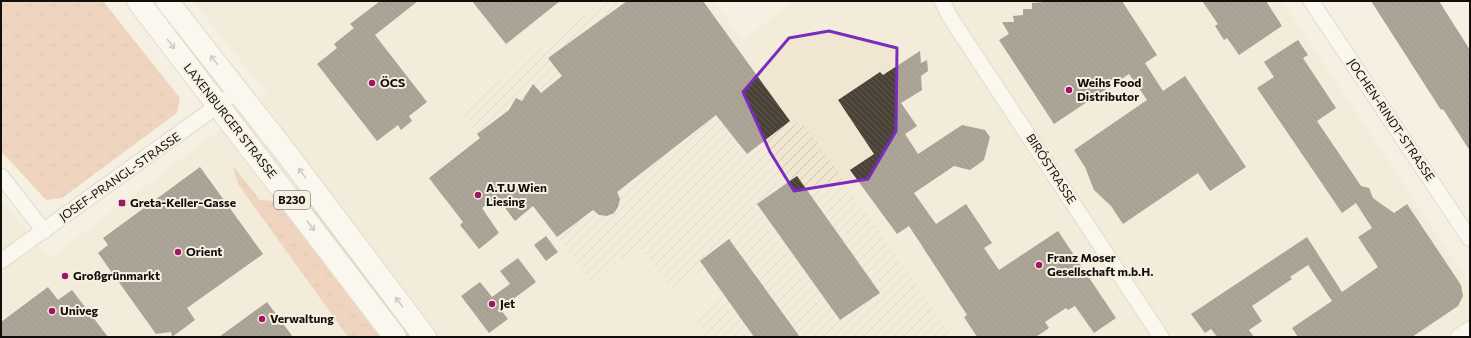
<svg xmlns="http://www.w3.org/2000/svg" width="1471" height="338" viewBox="0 0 1471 338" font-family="Commissioner,sans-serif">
  <defs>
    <pattern id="industrial-furrows" width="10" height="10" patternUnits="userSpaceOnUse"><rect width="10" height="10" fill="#f0e6d1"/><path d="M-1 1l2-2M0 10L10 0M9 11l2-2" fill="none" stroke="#cdc4b2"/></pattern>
    <pattern id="grass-tufts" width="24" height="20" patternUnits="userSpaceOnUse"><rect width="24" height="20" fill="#e6b297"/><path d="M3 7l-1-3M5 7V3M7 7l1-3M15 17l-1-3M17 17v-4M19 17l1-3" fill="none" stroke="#c49881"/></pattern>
    <pattern id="building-back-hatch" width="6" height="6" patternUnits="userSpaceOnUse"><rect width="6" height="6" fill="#4a4137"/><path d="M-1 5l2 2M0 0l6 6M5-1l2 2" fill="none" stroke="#605950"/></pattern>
  </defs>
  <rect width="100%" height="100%" fill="#f6f0e2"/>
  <polygon fill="#f0e6d1" points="193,1 714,1 742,41 794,1 1282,1 1470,284 1470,337 1,337 1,199 49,259 267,94"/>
  <polygon fill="url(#industrial-furrows)" points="603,1 703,1 790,121 805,126 952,334 948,337 708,337 694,318 724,297 704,270 670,289 639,246 591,281 459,111"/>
  <g fill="url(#grass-tufts)">
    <polygon points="1,1 103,1 180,98 177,113 62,198 46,200 1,151"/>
    <polygon points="233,166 260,200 276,201 380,337 348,337 238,184"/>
    <polygon points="293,185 336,234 415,337 404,337 291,187"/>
  </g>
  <g fill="url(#building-back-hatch)">
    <polygon points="380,1 418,1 375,35 427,102 409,116 412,121 401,130 398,125 377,141 317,64 337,48 334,44 354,28 350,24"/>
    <polygon points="472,1 560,1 506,44"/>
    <polygon points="627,1 703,1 790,121 747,154 716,115 617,192 620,199 618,207 614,213 607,216 599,215 593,210 557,237 533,206 515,221 497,197 482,208 499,233 479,249 460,225 463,222 429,178 480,138 477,134 509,110 516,98 522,101 533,84 541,93 562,76 548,58"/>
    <polygon points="1056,1 1122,1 1157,55 1145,63 1163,91 1185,76 1246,167 1210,191 1198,173 1123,224 1111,206 1094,190 1085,167 1074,150 1147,100 1129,74 1054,124 999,40 1009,34 1002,22 1014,22 1013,16 1023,15 1023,9 1032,9 1032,3"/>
    <polygon points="1202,1 1266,1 1282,26 1239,55 1227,38 1224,40 1215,26 1218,24"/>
    <polygon points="1371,1 1439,1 1470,50 1470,151 1443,109 1441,110"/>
    <polygon points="1298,40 1308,55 1303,58 1336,108 1317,121 1361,186 1369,188 1373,198 1394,213 1407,204 1461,285 1463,296 1458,306 1412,337 1298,337 1292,328 1332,301 1308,265 1290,277 1292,279 1252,306 1262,321 1249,330 1254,337 1217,337 1211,329 1205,333 1191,314 1307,237 1342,292 1378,267 1358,237 1372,228 1356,203 1342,213 1257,88 1274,77 1264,62"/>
    <polygon points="920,51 921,63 927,60 928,71 921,76 922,90 901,103 917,126 905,134 918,154 962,125 985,130 990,137 984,160 970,170 954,166 914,193 936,224 966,204 992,243 984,248 999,270 1058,231 1116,318 1094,333 1075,306 1068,310 1066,308 1045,322 1049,328 1036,337 977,337 964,317 967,315 909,226 897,234 850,170 874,154 838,100 880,72 883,75"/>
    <polygon points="200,167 263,254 187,308 195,320 172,337 171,332 156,334 98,253 108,245 103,238"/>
    <polygon points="797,176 880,293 840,320 757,204"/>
    <polygon points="546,236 558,252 546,261 534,245"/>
    <polygon points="729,239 800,337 754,337 700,261"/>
    <polygon points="518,258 536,282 500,309 508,319 489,333 461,296 480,282 492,297 510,284 500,271"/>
    <polygon points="48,287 58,300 72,290 108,337 1,337 1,322"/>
    <polygon points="267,302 293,337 219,337"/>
  </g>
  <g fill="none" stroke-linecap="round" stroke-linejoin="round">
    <g stroke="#c8c1b4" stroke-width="17">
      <g id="minor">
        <polyline points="942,1 950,17 1161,337"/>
        <polyline points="1311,1 1470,239"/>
        <polyline points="1,176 44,231"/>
        <polyline points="1,261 238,91"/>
        <polyline points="1458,337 1470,329"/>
      </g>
    </g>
    <g stroke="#c8c1b4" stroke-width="24">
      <g id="primary">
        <polyline points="138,1 395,337"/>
        <polyline points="167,1 287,154 425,337"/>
      </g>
    </g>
    <use href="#minor" stroke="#fff" stroke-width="15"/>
    <use href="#primary" stroke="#fff" stroke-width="22"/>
  </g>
  <defs><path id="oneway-shaft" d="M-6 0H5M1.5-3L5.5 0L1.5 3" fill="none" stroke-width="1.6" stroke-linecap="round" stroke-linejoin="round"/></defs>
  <g stroke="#a09f9d">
    <use href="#oneway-shaft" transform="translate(171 44) rotate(53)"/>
    <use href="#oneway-shaft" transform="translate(214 60) rotate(-128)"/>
    <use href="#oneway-shaft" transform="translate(302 173) rotate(-126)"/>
    <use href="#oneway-shaft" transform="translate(311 226) rotate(53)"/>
    <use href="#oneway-shaft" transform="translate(399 302) rotate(-127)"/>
  </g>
  <path d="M0 0H1471V338H0ZM829 31 897 48 896 131 868 179 794 191 770 152 743 92 789 38Z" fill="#f6f0e2" fill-opacity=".55" fill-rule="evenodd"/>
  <path fill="none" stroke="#7b2cbf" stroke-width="3" stroke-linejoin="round" d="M829 31 897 48 896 131 868 179 794 191 770 152 743 92 789 38Z"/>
  <g fill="#9f1765" stroke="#f6f0e2" stroke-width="1.5">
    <circle cx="372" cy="83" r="4"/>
    <circle cx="1069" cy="90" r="4"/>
    <circle cx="478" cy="195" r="4"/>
    <rect x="118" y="199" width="8" height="8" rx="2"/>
    <circle cx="178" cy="252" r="4"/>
    <circle cx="1039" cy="265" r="4"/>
    <circle cx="65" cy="276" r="4"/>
    <circle cx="492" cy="304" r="4"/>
    <circle cx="52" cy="311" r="4"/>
    <circle cx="262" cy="319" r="4"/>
  </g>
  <g text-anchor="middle" stroke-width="4" stroke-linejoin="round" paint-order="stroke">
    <rect fill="#f6f0e2" stroke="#56524c" stroke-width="1" x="274" y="191" width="36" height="18" rx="3"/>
    <g font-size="11" font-weight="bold" fill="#120f0b">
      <text x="292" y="204">B230</text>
    </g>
    <g font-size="12" font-weight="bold" fill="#120f0b" stroke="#f6f0e2" text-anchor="start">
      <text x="380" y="87">ÖCS</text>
      <text x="1077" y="87">Weihs Food<tspan x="1077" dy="14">Distributor</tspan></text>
      <text x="486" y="192">A.T.U Wien<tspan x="486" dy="14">Liesing</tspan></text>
      <text x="130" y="207">Greta-Keller-Gasse</text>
      <text x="186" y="256">Orient</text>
      <text x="1047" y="262">Franz Moser<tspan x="1047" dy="14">Gesellschaft m.b.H.</tspan></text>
      <text x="73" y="280">Großgrünmarkt</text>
      <text x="500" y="308">Jet</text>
      <text x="60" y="315">Univeg</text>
      <text x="270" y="323">Verwaltung</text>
    </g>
    <g font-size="12" fill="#120f0b" stroke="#f6f0e2">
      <text transform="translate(1391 120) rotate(56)" y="4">JOCHEN-RINDT-STRASSE</text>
      <text transform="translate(230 121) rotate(52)" y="4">LAXENBURGER STRASSE</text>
      <text transform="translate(1051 169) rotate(57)" y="4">BIRÓSTRASSE</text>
      <text transform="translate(120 177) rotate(-35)" y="4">JOSEF-PRANGL-STRASSE</text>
    </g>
  </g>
  <rect width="1471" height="338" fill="none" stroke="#120f0b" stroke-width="4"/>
</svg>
